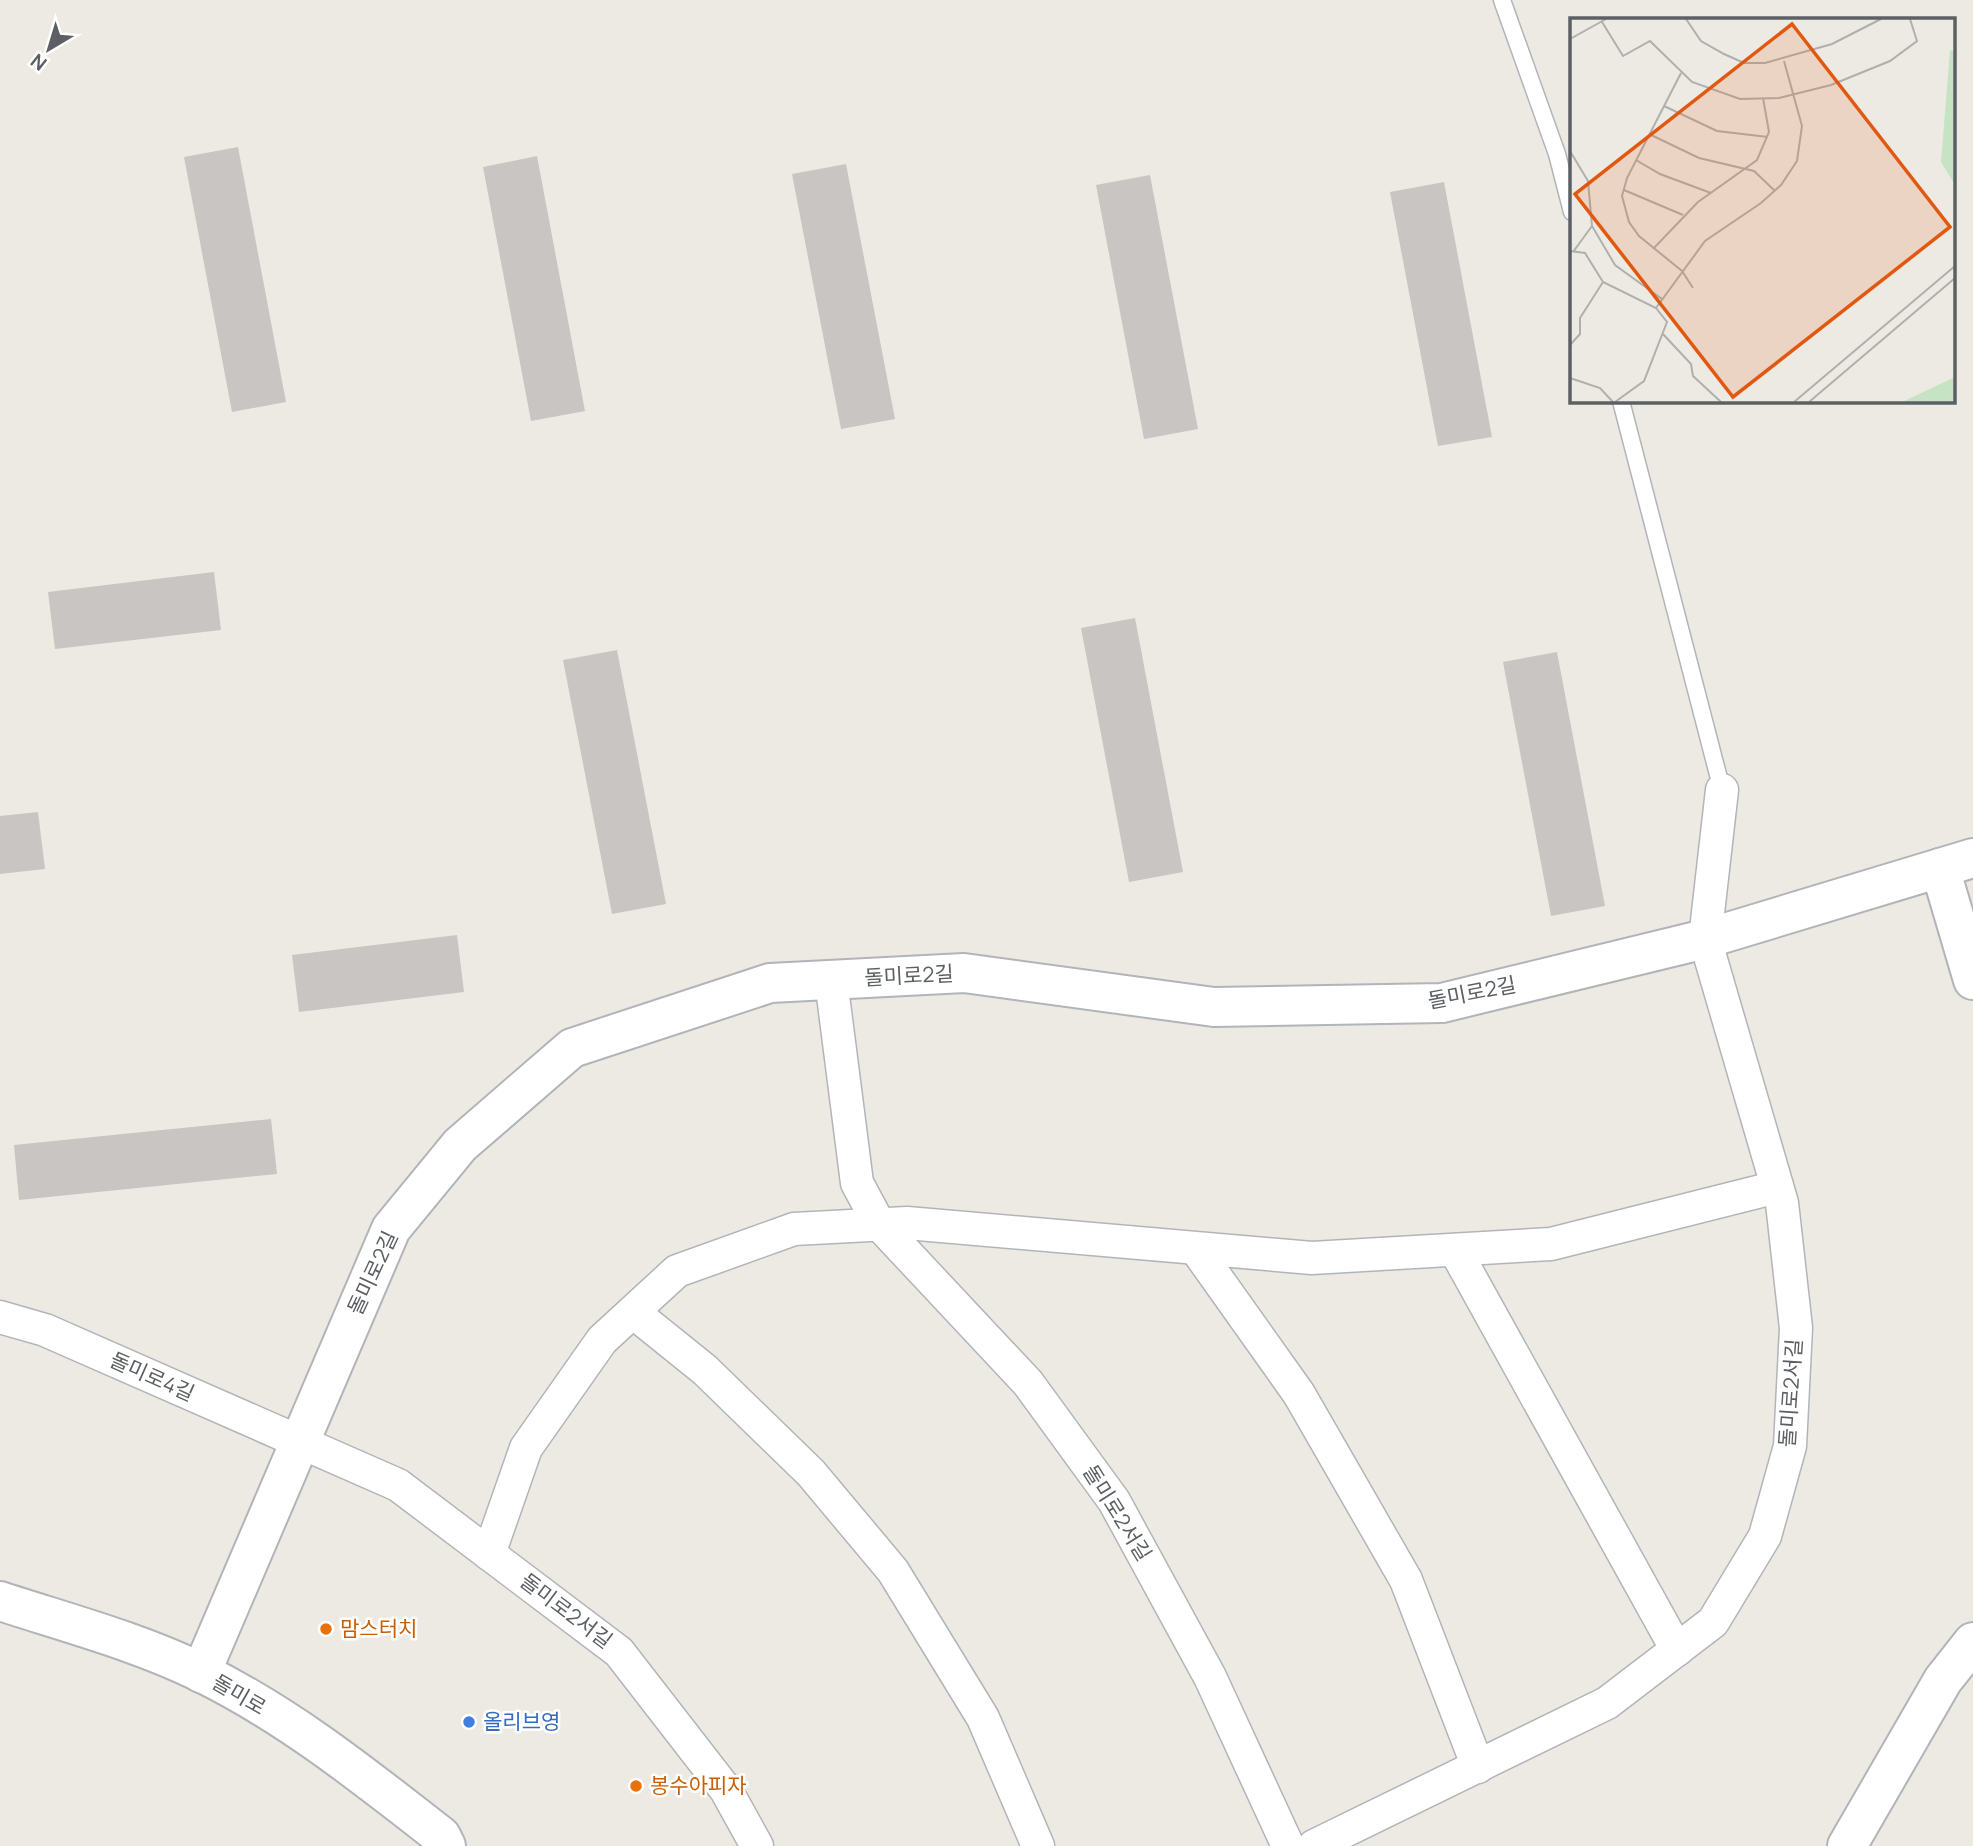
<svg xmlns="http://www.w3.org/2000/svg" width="1973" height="1846" viewBox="0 0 1973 1846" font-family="Manrope,'Noto Sans KR',sans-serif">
  <rect width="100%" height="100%" fill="#edeae4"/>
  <g fill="#c9c5c2">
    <polygon points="238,147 286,402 232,412 184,157"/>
    <polygon points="537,156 585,411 531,421 483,167"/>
    <polygon points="846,164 895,419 841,429 792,174"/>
    <polygon points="1150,175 1198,429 1144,439 1096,185"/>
    <polygon points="1444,182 1492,437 1438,446 1390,192"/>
    <polygon points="214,572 221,630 55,649 48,592"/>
    <polygon points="1135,618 1183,872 1129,882 1081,628"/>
    <polygon points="617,650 666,904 612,914 563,660"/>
    <polygon points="1557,652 1605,906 1551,916 1503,662"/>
    <polygon points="38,812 45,869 0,874 0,816"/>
    <polygon points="457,935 464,992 299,1012 292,955"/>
    <polygon points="271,1119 277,1174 19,1200 14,1145"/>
  </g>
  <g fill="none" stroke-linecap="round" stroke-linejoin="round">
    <g stroke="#b2b5b8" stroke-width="19">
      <g id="lane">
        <polyline points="1502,0 1557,154 1572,212"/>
        <polyline points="1621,401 1722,790"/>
      </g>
    </g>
    <g stroke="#b2b5b8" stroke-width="35">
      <g id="street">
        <polyline points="831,980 857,1183 879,1224 1028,1383 1114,1501 1210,1677 1288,1846"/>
        <polyline points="1196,1249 1299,1394 1406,1580 1478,1767"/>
        <polyline points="1455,1250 1677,1650"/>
        <polyline points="633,1312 705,1370 811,1473 893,1571 983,1718 1038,1846"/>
        <polyline points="0,1317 45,1330 398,1485 619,1652 726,1790 757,1846"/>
        <polyline points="489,1554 526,1448 602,1340 677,1271 794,1229 907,1223 1312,1258 1551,1244 1777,1187"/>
        <polyline points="1314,1846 1607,1703 1713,1622 1765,1536 1790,1446 1796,1328 1782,1203 1705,939 1722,790"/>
      </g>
    </g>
    <g stroke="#b1b4b8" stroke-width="42">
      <g id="secondary">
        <polyline points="1940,868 1973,980"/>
        <path d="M0 1601C67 1623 136 1641 200 1672 288 1715 364 1776 441 1836L446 1846"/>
        <polyline points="201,1673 391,1229 460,1145 572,1048 770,983 964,973 1214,1007 1442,1003 1705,939 1973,858"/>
        <polyline points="1847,1846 1943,1680 1973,1642"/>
      </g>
    </g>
    <use href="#lane" stroke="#fff" stroke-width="16"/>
    <use href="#street" stroke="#fff" stroke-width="32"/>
    <use href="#secondary" stroke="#fff" stroke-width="38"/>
  </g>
  <g fill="#e8710a" stroke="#fff" stroke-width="2.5">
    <circle cx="326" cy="1629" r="7"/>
    <circle cx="636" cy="1786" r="7"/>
  </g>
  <circle fill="#3f7fe0" stroke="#fff" stroke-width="2.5" cx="469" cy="1722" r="7"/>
  <g text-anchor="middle" stroke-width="5" stroke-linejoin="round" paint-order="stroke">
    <g font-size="21" fill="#5c6064" stroke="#fff">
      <text transform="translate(909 976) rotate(-3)" y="7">돌미로2길</text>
      <text transform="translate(1472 993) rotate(-11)" y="7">돌미로2길</text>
      <text transform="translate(373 1273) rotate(-65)" y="7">돌미로2길</text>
      <text transform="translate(152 1377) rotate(24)" y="7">돌미로4길</text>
      <text transform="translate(1791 1393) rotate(-86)" y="7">돌미로2서길</text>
      <text transform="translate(1117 1513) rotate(58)" y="7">돌미로2서길</text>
      <text transform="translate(566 1611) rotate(37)" y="7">돌미로2서길</text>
      <text transform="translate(239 1695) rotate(30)" y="7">돌미로</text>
    </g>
    <g font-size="21" fill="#c56008" stroke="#fff" text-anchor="start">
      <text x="340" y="1636">맘스터치</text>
      <text x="650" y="1793">봉수아피자</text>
    </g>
    <g font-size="21" fill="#366cbe" stroke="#fff" text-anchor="start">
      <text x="483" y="1729">올리브영</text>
    </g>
  </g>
  <g transform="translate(1570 18)">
    <rect width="385" height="385" fill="#edeae4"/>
    <path d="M380 32 385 34V167L371 144ZM385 359V384H332Z" fill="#c6e3c3"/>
    <path fill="none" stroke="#afafad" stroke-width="2" d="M116 1 131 23 154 36 174 45H195L262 26 311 1M32 4 53 38 80 23 122 64 170 81 209 80 261 67 320 43 347 23 340 1M0 21 36 1M111 55 57 160 52 178 59 204 69 218 112 253 123 270M94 88 147 113 198 119M79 116 129 140 184 153 205 173M0 133 18 163 22 208 45 247 92 281M66 142 90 156 141 175M54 172 113 197M83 231 128 184 187 142 199 114 193 80M0 233 15 235 33 264 86 290 97 304 74 363 45 384M3 234 22 208M86 290 135 223 191 185 211 167 227 143 232 108 214 43M92 315 121 346 123 358 151 384M0 327 10 316V300L33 264M0 360 30 370 43 384M224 384 385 248M239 384 385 260"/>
    <path fill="#e15910" fill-opacity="0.15" stroke="#e15910" stroke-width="3.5" d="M222 6 380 209 163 379 5 176Z"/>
    <rect width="385" height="385" fill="none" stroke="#5c6064" stroke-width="3.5"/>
  </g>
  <g transform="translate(49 49) rotate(218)" stroke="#ffffff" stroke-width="5" paint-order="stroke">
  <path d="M0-5L12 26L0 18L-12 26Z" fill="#5c6064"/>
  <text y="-10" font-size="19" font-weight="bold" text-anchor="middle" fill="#5c6064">N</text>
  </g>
</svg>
